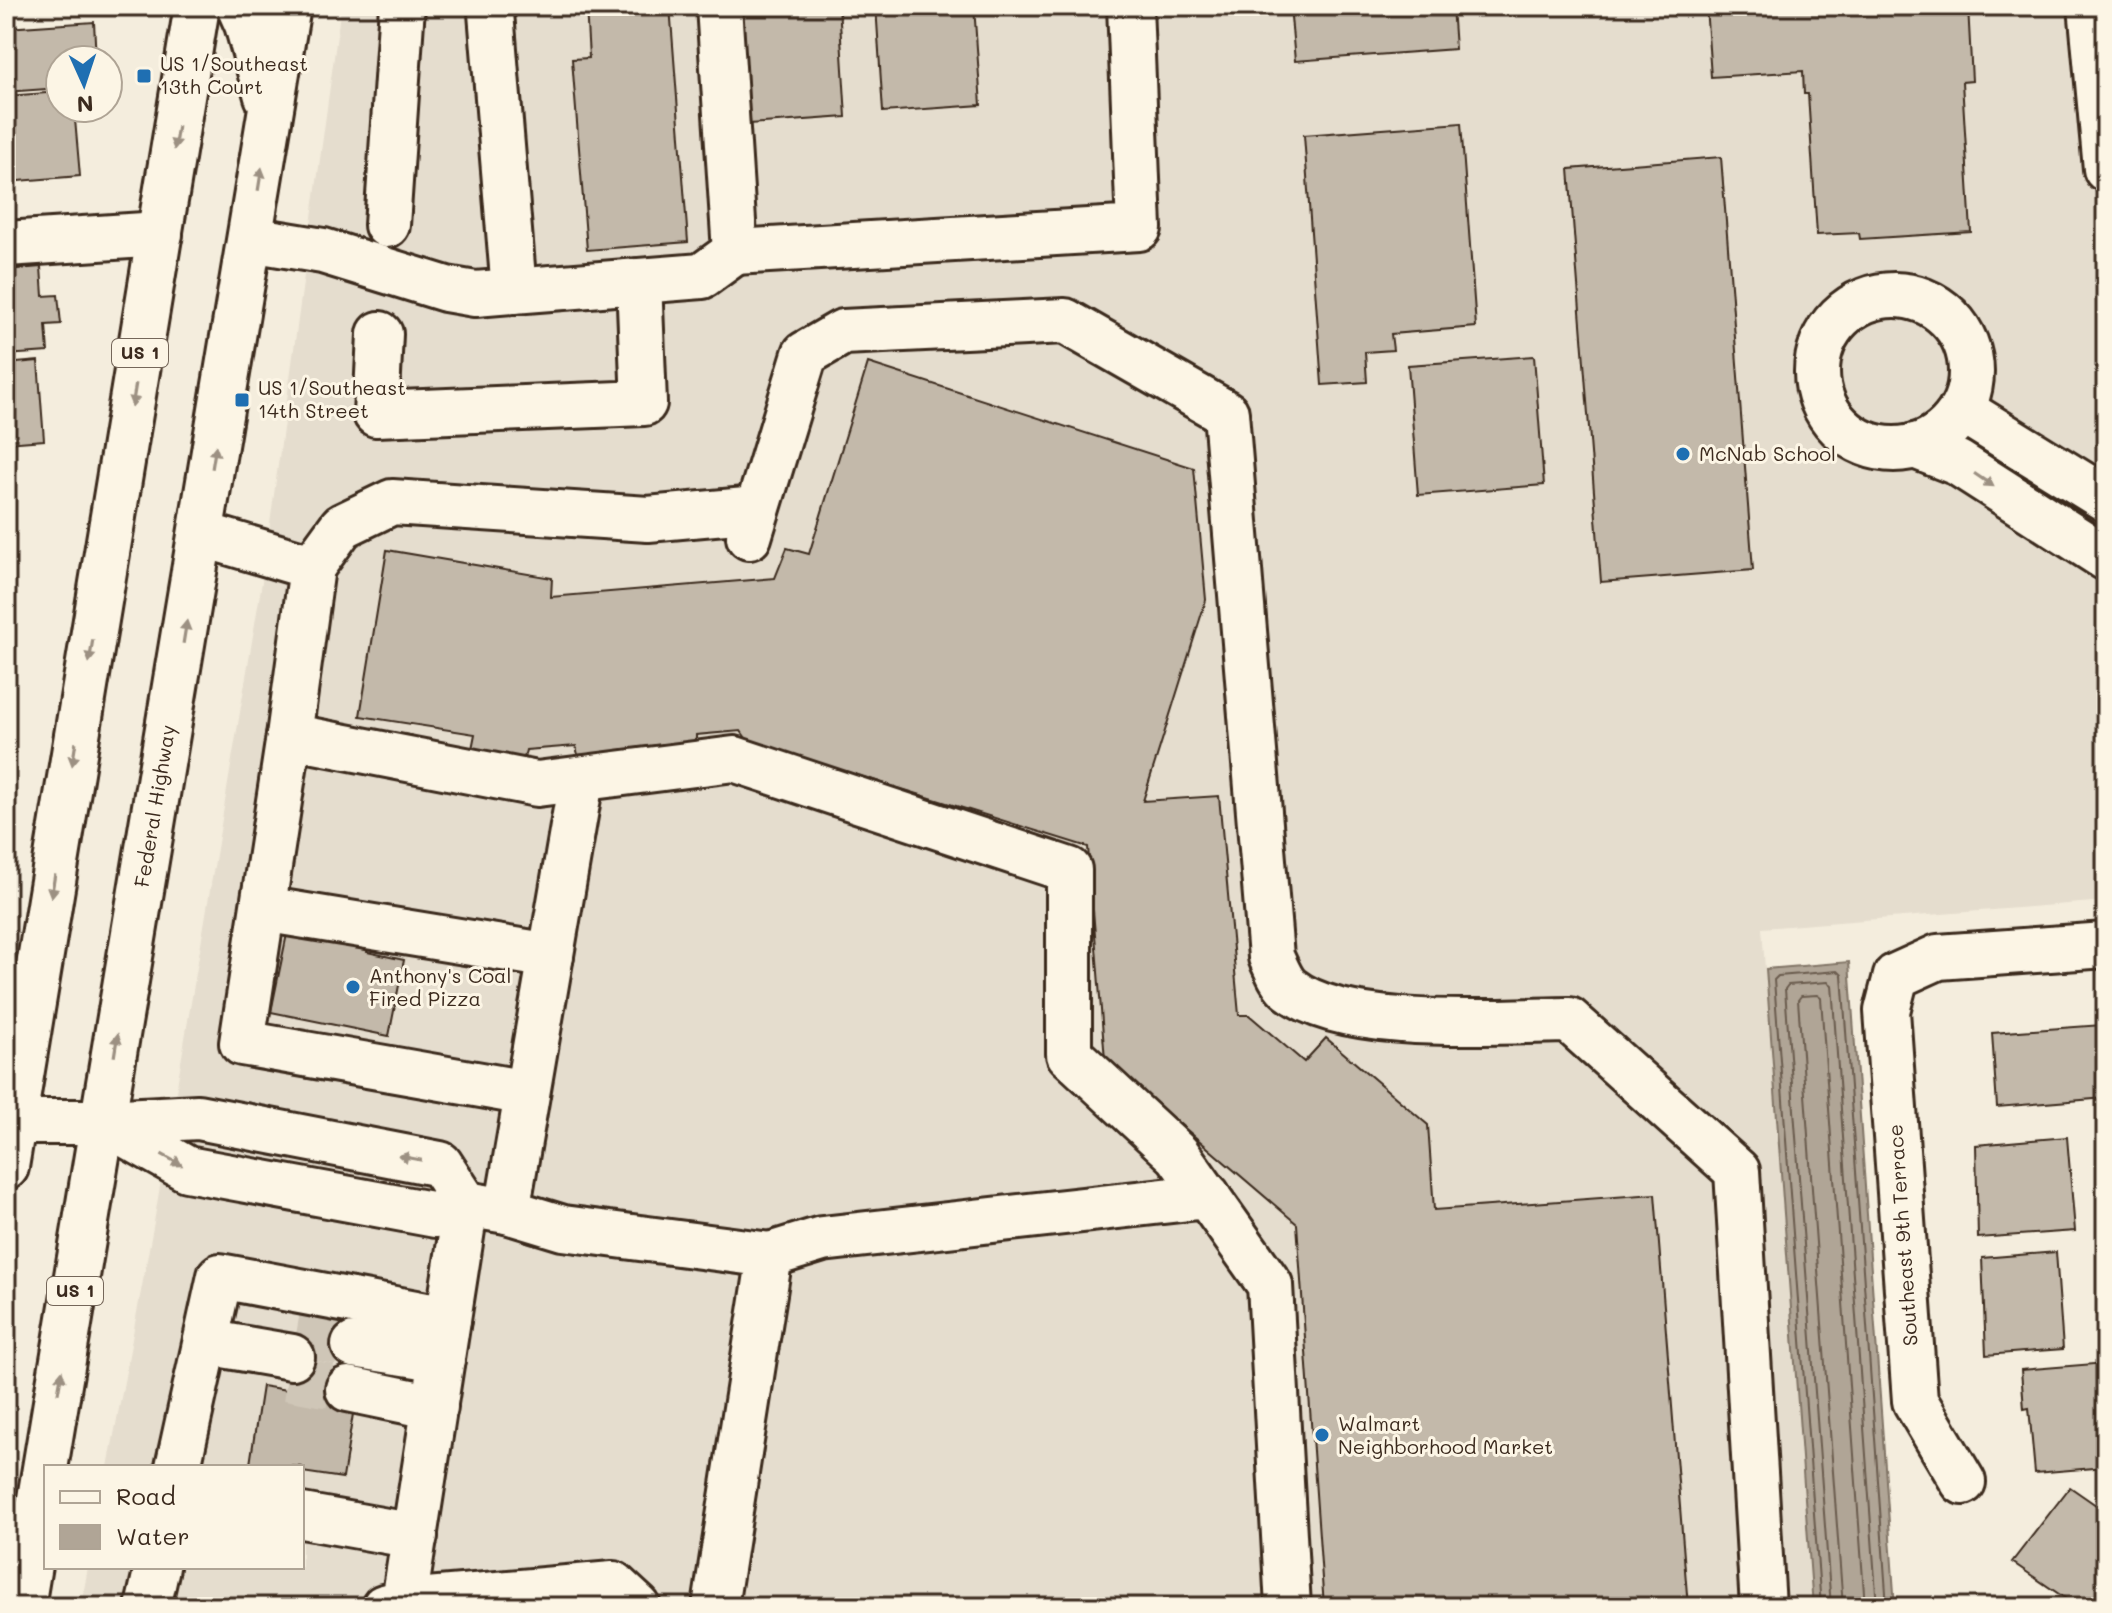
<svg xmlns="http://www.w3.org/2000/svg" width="2112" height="1613" viewBox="0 0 2112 1613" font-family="Mali,sans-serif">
  <rect width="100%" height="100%" fill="#f4eddd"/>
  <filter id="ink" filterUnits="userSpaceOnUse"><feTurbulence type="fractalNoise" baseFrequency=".0125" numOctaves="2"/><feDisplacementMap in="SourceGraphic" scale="16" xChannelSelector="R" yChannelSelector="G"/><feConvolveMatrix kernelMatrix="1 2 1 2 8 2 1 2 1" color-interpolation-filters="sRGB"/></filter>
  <g filter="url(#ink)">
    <polygon fill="#e5ddce" points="341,6 2106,6 2106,901 1762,928 1813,1607 81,1607 88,1567 302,1567 302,1467 108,1467 154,1222 262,582"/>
    <polygon fill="#b0a596" stroke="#817466" stroke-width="2" points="1849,962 1895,1607 1813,1607 1766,969"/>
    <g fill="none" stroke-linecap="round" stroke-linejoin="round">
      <g stroke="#6a5b4e" stroke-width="2">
        <polyline points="1821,1607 1774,980 1778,976 1838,971 1842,975 1887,1607"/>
        <polyline points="1831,1607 1785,989 1788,985 1828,982 1832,985 1877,1607"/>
        <polyline points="1843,1607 1798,1000 1801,996 1817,995 1821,998 1865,1607"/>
      </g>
    </g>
    <g fill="#c3b9aa" stroke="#3b2a1e" stroke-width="2">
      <polygon points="586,6 670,6 688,242 587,250 572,59 589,58"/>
      <polygon points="741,6 839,6 846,117 749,124"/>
      <polygon points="876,6 974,6 981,105 883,112"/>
      <polygon points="1290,6 1452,6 1455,49 1295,61"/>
      <polygon points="1706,6 1968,6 1972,81 1962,82 1971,232 1860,239 1859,233 1817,235 1808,94 1804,94 1803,71 1711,77"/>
      <polygon points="94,22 96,60 60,60 60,88 6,92 6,28"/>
      <polygon points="60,92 60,108 74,108 80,176 6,182 6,96"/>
      <polygon points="1461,123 1476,327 1391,334 1393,350 1365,352 1367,382 1322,385 1304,135"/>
      <polygon points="1721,157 1753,570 1601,582 1569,169"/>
      <polygon points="41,267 43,296 58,295 61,324 46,325 48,352 6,355 6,270"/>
      <polygon points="1534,356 1544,485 1418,495 1408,365"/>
      <polygon points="38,361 44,440 6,443 6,364"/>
      <polygon points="868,363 1194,468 1206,600 1143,801 1219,796 1239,1015 1249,1015 1304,1062 1326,1038 1428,1125 1434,1210 1655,1194 1688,1607 1324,1607 1297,1224 1105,1060 1088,847 748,741 741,731 696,735 696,745 578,755 576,746 526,750 523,762 471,754 475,734 360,716 387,550 552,578 551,597 775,578 787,548 809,554"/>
      <polygon points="289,924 369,941 367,952 404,960 389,1036 271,1012"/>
      <polygon points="2102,1025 2106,1098 1997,1107 1992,1033"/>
      <polygon points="2067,1137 2075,1231 1978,1238 1976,1145"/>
      <polygon points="2056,1252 2063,1349 1986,1355 1982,1258"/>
      <polygon points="2106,1363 2106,1467 2035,1473 2029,1408 2024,1409 2021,1370"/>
      <polygon points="262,1386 355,1401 343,1478 302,1472 302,1467 250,1464"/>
      <polygon points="2070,1487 2106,1512 2106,1596 2098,1607 2078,1607 2012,1562"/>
    </g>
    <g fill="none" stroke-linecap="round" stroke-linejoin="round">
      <g stroke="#cfc6b7" stroke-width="44" stroke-dasharray="44 22" stroke-linecap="butt">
        <polyline points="296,1335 354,1345"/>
        <polyline points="287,1378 348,1389"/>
      </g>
      <g stroke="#3b2a1e" stroke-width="50">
        <g id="minor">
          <polyline points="2091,6 2106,169"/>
          <polyline points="491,13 514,291"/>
          <polyline points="387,225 402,6"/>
          <polyline points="250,239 323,251 446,289 475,294 702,276 735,252 719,6"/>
          <polyline points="6,244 160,234"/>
          <polyline points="735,252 1139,228 1130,6"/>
          <circle cx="1894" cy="372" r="77"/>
          <polyline points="380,334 376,414 644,403 639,281"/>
          <polyline points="1962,410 2106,499"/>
          <polyline points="1915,446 1958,463 2106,558"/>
          <polyline points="201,534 312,567 289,736 537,784 734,759 1069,870 1069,1054 1178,1155 1270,1285 1288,1607"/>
          <path d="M749 537 805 354 843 332 1065 321 1226 413 1271 957C1276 967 1281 982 1290 989 1345 1033 1499 1021 1569 1020L1737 1171 1763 1607"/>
          <polyline points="312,567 342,526 392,502 648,519 757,509"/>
          <polyline points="289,736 242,1043 527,1093"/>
          <polyline points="263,909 551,956"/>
          <polyline points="6,1122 104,1122 198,1117 440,1164 466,1204 404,1602"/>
          <polyline points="104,1122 187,1169 436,1215 466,1204 507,1211 563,1228 770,1255 715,1607"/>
          <polyline points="507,1211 581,780"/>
          <polyline points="770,1255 822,1239 1208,1196"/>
          <polyline points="206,1342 292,1357"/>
          <polyline points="354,1345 442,1359"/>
          <polyline points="348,1389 435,1407"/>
          <polyline points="178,1467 220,1276 448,1319"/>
          <polyline points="1963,1482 1915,1401 1887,1011 1896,976 1938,957 2106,945"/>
          <polyline points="302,1516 415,1536"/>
          <polyline points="148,1607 157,1567"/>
          <polyline points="384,1607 404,1602 613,1584 638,1607"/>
        </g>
      </g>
      <g stroke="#3b2a1e" stroke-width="50">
        <g id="major">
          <polyline points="239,6 247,24 267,96"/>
          <polyline points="6,1167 197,6"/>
          <path id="s1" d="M22 1607 288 6"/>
        </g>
      </g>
      <use href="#minor" stroke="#fcf5e5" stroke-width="44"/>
      <use href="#major" stroke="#fcf5e5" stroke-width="44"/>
    </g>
    <defs><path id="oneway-solid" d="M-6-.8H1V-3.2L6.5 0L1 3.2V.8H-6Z" transform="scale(2)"/></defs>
    <g fill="#9c9082">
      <use href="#oneway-solid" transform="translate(176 138) rotate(99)"/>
      <use href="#oneway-solid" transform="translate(260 179) rotate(-81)"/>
      <use href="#oneway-solid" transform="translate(134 395) rotate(99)"/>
      <use href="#oneway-solid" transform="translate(214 457) rotate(-81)"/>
      <use href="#oneway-solid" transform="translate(1984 480) rotate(34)"/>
      <use href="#oneway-solid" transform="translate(185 632) rotate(-81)"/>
      <use href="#oneway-solid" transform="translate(91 651) rotate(99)"/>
      <use href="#oneway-solid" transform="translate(74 754) rotate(99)"/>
      <use href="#oneway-solid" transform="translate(53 886) rotate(99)"/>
      <use href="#oneway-solid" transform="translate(116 1045) rotate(-81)"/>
      <use href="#oneway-solid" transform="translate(410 1158) rotate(-169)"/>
      <use href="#oneway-solid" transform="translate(172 1160) rotate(29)"/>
      <use href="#oneway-solid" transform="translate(60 1382) rotate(-80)"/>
    </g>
  </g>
  <g fill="#1f6fb2" stroke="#fcf5e5" stroke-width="3">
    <rect x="136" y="68" width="16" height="16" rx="4"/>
    <rect x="234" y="392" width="16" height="16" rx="4"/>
    <circle cx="1683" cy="454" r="8"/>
    <circle cx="353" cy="987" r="8"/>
    <circle cx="1322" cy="1435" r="8"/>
  </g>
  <g text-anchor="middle" stroke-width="6" stroke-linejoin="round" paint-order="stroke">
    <g fill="#fcf5e5" stroke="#75675a" stroke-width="2">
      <rect x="112" y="339" width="56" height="28" rx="6"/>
      <rect x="47" y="1277" width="56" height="28" rx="6"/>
    </g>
    <g font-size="18" font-weight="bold" fill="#3b2a1e">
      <text x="140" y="359">US 1</text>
      <text x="75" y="1297">US 1</text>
    </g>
    <g font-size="20" fill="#3b2a1e" stroke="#fcf5e5" text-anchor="start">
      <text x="160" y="71">US 1/Southeast<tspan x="160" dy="23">13th Court</tspan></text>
      <text x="258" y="395">US 1/Southeast<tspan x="258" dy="23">14th Street</tspan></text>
      <text x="1699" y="461">McNab School</text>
      <text x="369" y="983">Anthony's Coal<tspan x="369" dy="23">Fired Pizza</tspan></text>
      <text x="1338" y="1431">Walmart<tspan x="1338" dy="23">Neighborhood Market</tspan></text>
    </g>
    <g font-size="20" fill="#3b2a1e" stroke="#fcf5e5">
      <text dy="7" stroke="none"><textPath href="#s1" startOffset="812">Federal Highway</textPath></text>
      <text transform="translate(1903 1235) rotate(-94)" y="7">Southeast 9th Terrace</text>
    </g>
  </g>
  <rect width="2112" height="1613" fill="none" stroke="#fcf5e5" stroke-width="32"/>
  <rect x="16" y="16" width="2080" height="1581" fill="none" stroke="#3b2a1e" stroke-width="3" filter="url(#ink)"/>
  <rect x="44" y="1465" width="260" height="104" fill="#fcf5e5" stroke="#afa495" stroke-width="2"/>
  <rect x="60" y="1491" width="40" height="12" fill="#fcf5e5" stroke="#afa495" stroke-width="2"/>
  <text x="116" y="1505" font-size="24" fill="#3b2a1e">Road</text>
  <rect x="60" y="1525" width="40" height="24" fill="#b0a596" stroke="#afa495" stroke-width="2"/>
  <text x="116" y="1545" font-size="24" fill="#3b2a1e">Water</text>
  <g transform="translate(84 84) rotate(177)"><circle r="38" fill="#fcf5e5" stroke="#afa495" stroke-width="2"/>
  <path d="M0-6L14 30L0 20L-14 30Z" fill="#1f6fb2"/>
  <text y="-12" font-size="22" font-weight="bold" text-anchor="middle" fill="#3b2a1e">N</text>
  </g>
</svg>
